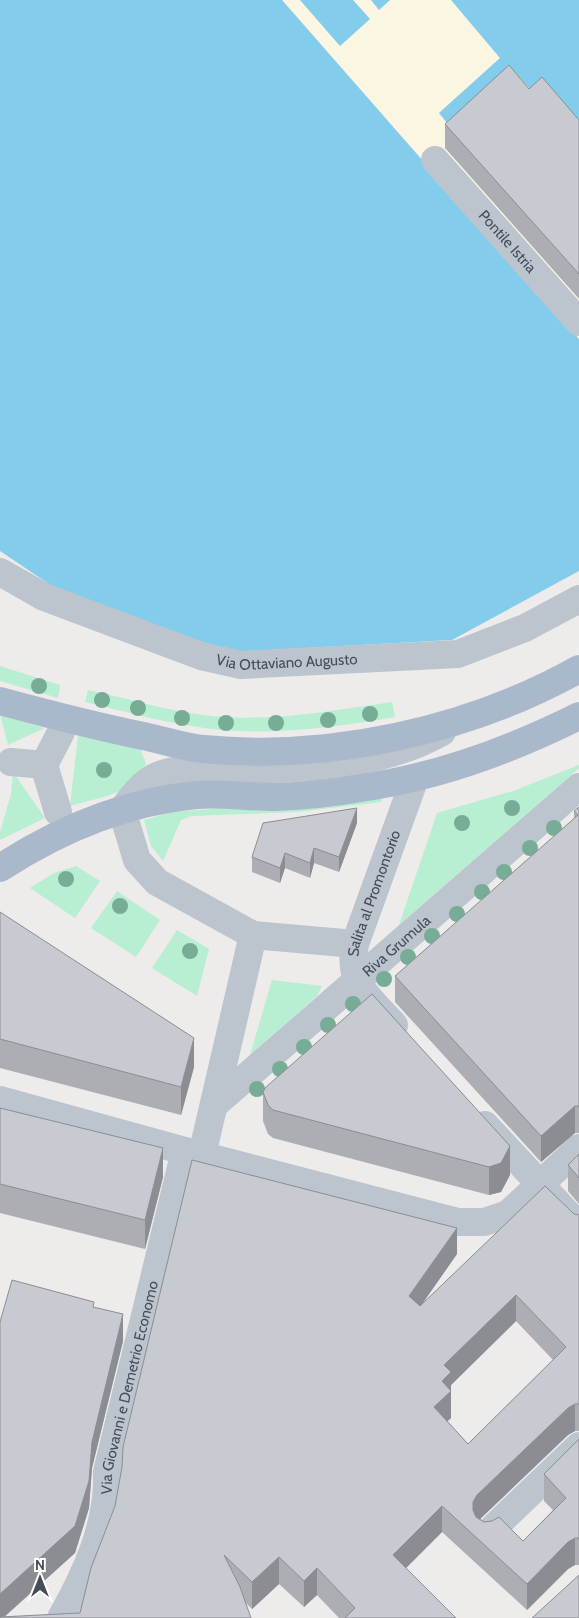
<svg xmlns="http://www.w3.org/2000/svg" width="579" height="1618" viewBox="0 0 579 1618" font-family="Cabin,sans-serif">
  <rect width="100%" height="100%" fill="#eeebeb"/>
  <polygon fill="#fbf6e2" points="282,0 300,0 340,46 370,19 353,0 371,0 379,10 390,0 451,0 500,58 439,113 451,127 515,72 579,145 579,339"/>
  <g fill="#b8eed2">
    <polygon points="0,666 60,685 58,698 0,681"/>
    <path d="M88 690C126 698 164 710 203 715 265 723 331 711 392 702L395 717C337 727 271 736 212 729 169 724 127 712 85 702Z"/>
    <polygon points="0,714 45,728 8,745"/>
    <path d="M78 735 140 748 146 764C134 795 99 797 70 806Z"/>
    <polygon points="579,765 579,768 399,925 437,813 513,791"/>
    <polygon points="13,772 45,818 0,840 0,832 11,794"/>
    <polygon points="381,796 382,802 297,812 192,816 181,820 163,861 151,846 144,820 173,812"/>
    <polygon points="76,866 100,881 75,918 30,888 54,873"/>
    <polygon points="117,891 160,920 136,957 91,928"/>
    <polygon points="177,930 209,949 197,996 152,968"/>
    <polygon points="272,980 322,986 317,996 250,1055"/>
  </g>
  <g fill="#84cceb">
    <polygon points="0,0 282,0 579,339 579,571 452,640 230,652 55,588 0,551"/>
    <polygon points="300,0 353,0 370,19 340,46"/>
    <polygon points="371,0 390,0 379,10"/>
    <polygon points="451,0 579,0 579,145 515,72 451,128 439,113 500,58"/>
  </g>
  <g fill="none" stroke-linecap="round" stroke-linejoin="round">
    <g stroke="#bcc4ce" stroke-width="28">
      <path id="s1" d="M435 160 579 322"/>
      <path id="s2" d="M0 572 44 597 201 656 241 665 458 654 525 628 579 599"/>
      <polyline points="11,762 44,765"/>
      <polyline points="58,812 44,765 61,732"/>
    </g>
    <g stroke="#bcc4ce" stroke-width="28">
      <path d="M355 944 253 935 157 882 137 860 122 810C132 797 142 783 157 776 183 764 229 769 256 769 318 769 387 763 442 732"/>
      <path id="s3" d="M394 1025C369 997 347 984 355 944L415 778"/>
      <polyline points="0,1100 185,1151 458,1222 484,1222 508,1214 579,1148"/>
      <path id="s4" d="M214 1105 579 787"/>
      <polyline points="485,1125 579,1226"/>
      <polyline points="202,1155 253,935"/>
      <polyline points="488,1533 579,1446"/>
      <path id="s5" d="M61 1618C86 1574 109 1524 107 1472L185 1151"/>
    </g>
    <g stroke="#aab8cb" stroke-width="28">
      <path d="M0 701C48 714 95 726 143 736 163 740 183 747 203 749 330 761 468 731 579 669"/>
      <path d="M0 868C60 829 124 802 196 795 222 793 249 797 275 797 303 796 333 793 361 788 437 777 511 750 579 716"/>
    </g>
  </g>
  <g fill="#77ac96">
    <circle cx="39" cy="686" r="8"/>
    <circle cx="102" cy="700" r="8"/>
    <circle cx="138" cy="708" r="8"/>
    <circle cx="370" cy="714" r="8"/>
    <circle cx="182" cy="718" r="8"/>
    <circle cx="328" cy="720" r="8"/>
    <circle cx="226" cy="723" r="8"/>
    <circle cx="276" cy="723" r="8"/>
    <circle cx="104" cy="770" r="8"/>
    <circle cx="512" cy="808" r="8"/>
    <circle cx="462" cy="823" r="8"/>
    <circle cx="554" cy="828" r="8"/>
    <circle cx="530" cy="848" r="8"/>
    <circle cx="504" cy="872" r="8"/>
    <circle cx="66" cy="879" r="8"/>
    <circle cx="482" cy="892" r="8"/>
    <circle cx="120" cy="906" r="8"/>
    <circle cx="457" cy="914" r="8"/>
    <circle cx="432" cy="936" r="8"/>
    <circle cx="190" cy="951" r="8"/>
    <circle cx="408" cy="957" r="8"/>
    <circle cx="384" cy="979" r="8"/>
    <circle cx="353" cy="1004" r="8"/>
    <circle cx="328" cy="1025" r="8"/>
    <circle cx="304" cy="1047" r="8"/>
    <circle cx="280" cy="1069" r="8"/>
    <circle cx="257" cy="1089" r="8"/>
  </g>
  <g fill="#acaeb4" fill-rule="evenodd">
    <polygon points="529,89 579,120 579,299 445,148 445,124"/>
    <polygon points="579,807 579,1133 575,1133 541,1162 395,1002 395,976 574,819 574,811"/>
    <polygon points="357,823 339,872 314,863 310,878 285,868 280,883 252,872 252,857"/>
    <polygon points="0,912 194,1067 181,1115 0,1068"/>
    <polygon points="372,994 510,1175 501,1192 489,1195 273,1138 268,1134 263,1121 263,1092"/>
    <polygon points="0,1108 163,1177 145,1249 0,1213"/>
    <polygon points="579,1154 579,1204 568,1191 568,1165"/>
    <path d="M574 1214 579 1215V1431H575L568 1435 480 1519 523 1541 553 1510 544 1501V1474L579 1439V1565H575L568 1569 527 1610 442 1532 406 1568 456 1618H339L317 1595 304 1607 279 1584 252 1609 246 1603 0 1618 94 1307 123 1341 92 1468 89 1508 75 1553 4 1617 80 1613 457 1254 420 1306ZM516 1321 553 1360 468 1444 447 1421 451 1418V1385Z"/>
  </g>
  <g fill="#8c8d92">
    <polygon points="357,808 357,823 339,872 339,857"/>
    <polygon points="314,848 314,863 310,878 310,863"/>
    <polygon points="285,853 285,868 280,883 280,868"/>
    <polygon points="194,1038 194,1067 181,1115 181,1087"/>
    <polygon points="575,1106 575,1133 541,1162 541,1136"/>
    <polygon points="510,1146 510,1175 501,1192 489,1195 489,1167"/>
    <polygon points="163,1148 163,1177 145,1249 145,1220"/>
    <polygon points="457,1228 457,1254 409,1323 409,1296"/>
    <polygon points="516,1295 516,1321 451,1385 451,1418 434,1434 434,1407 442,1381 444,1365"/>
    <polygon points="123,1314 123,1341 92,1468 89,1508 75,1553 3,1618 0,1618 0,1594 92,1442"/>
    <polygon points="575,1404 575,1431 568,1435 477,1522 473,1528 473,1536 473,1502 477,1495 568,1408"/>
    <polygon points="442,1506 442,1532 393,1581 393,1555"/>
    <polygon points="575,1538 575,1565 568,1569 527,1610 527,1584 568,1542"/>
    <polygon points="279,1557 279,1584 252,1609 252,1582"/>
    <polygon points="317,1568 317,1595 304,1607 304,1581"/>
  </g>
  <g fill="#c8cad1" stroke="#8c8d92" fill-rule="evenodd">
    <polygon points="509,65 529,89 542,77 579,120 579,274 445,124"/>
    <polygon points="579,807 579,1106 575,1106 541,1136 395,976 578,815 574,811"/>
    <polygon points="357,808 339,857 314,848 310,863 285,853 280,868 252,857 263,823"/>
    <polygon points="0,912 194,1038 181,1087 0,1039"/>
    <polygon points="372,994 510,1146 501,1163 489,1167 273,1110 268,1105 263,1092 266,1087"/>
    <polygon points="0,1108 163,1148 145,1220 0,1184"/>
    <polygon points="579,1154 579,1178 568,1165"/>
    <path d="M192 1160 457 1228 409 1296 420 1306 545 1186 574 1214 579 1215V1404H575L568 1408 477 1495 473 1502V1510L476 1517 484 1522 492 1521 499 1517 523 1541 566 1498 544 1474 579 1439V1538H575L568 1542 527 1584 442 1506 393 1555 456 1618H345L355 1608 317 1568 304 1581 279 1557 252 1582 224 1555 240 1587 251 1618H0V1617L80 1613 91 1568 115 1506 122 1467 123 1447ZM516 1295 566 1347 468 1444 434 1407 451 1391 442 1381 451 1372 444 1365Z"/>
    <polygon points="12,1280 94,1302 93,1307 123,1314 92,1442 89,1481 75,1526 0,1594 0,1322"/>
    <polygon points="579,1575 579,1618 532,1618"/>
  </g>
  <g text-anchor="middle" stroke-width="4.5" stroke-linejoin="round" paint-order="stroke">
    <g font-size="15" fill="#444d59" stroke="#fff">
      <text dy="5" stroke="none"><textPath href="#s1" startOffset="109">Pontile Istria</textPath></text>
      <text dy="5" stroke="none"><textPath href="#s2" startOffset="305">Via Ottaviano Augusto</textPath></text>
      <text dy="5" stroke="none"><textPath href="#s3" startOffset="149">Salita al Promontorio</textPath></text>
      <text dy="5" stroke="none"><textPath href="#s4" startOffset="242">Riva Grumula</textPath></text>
      <text dy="5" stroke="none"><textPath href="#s5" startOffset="242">Via Giovanni e Demetrio Economo</textPath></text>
    </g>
  </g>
  <g transform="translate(40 1578)" stroke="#ffffff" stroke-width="4" paint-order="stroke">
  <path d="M0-4L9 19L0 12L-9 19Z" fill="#444d59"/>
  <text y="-8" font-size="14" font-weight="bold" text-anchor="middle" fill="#444d59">N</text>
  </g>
</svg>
